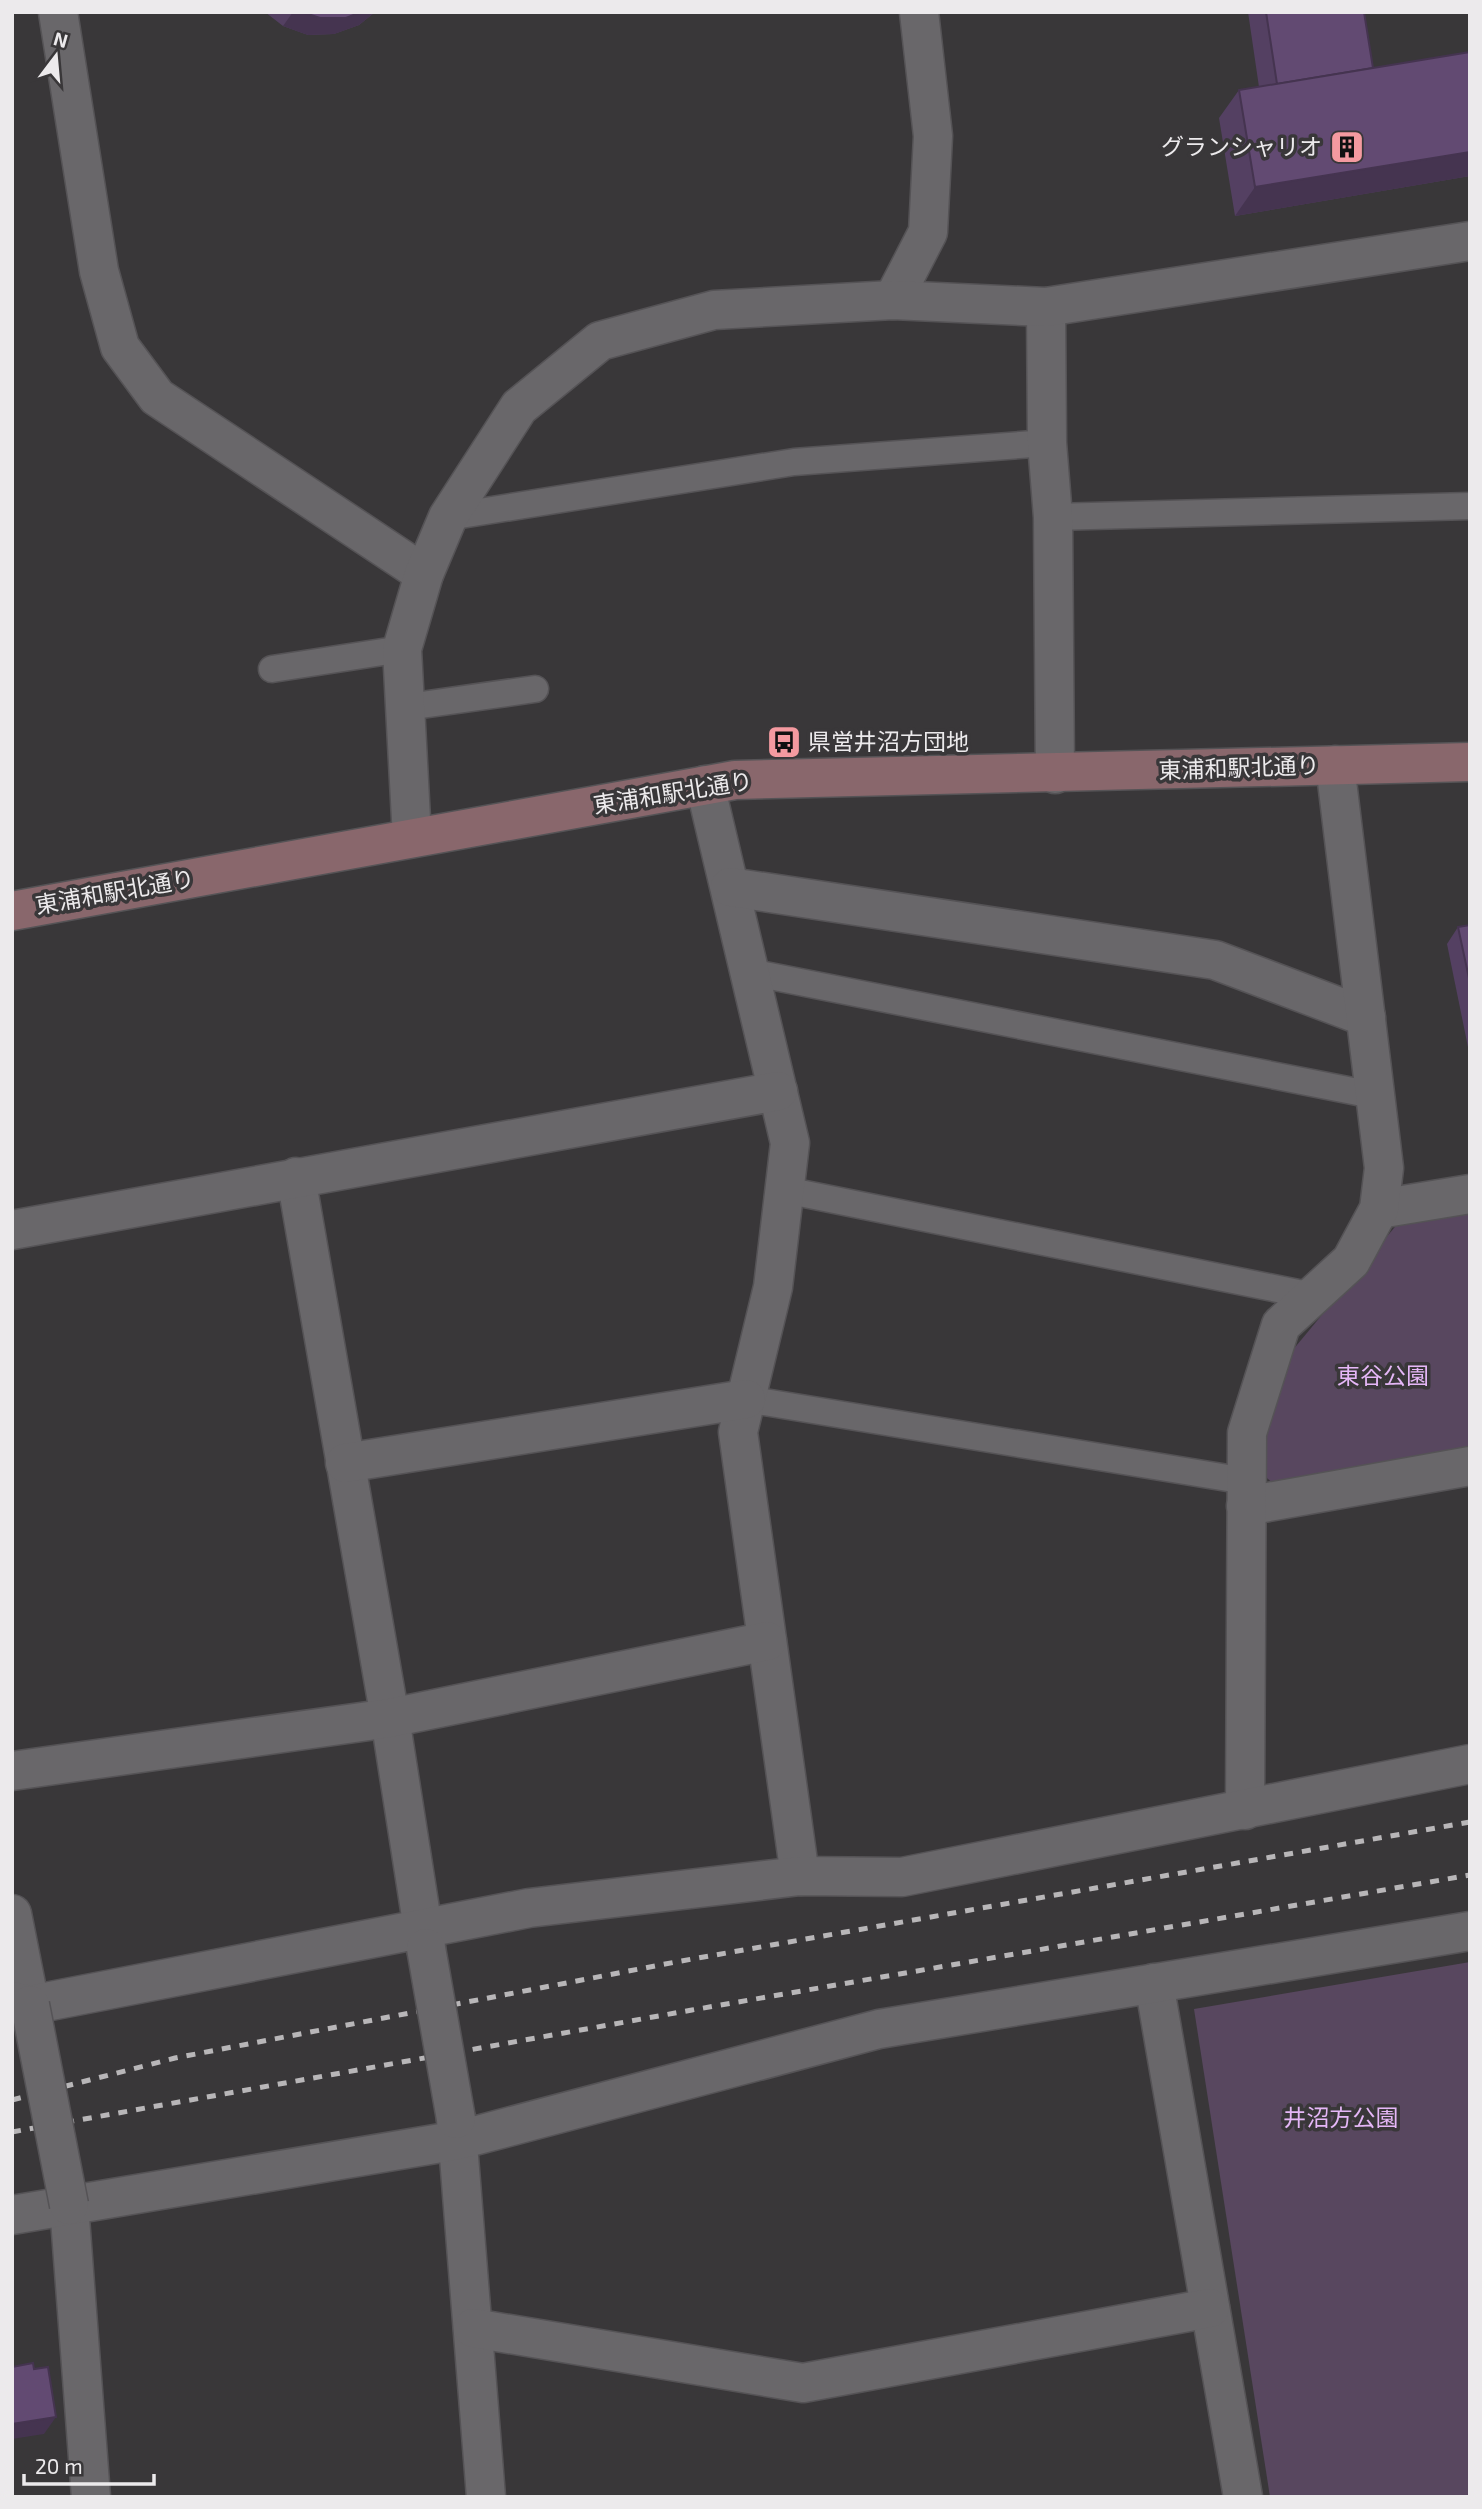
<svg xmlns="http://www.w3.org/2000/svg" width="1482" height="2509" viewBox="0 0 1482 2509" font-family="'Exo 2','Noto Sans JP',sans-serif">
  <rect width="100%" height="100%" fill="#393739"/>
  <g fill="#58475f">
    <polygon points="1470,1210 1470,1450 1276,1486 1259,1471 1258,1426 1287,1357 1399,1222"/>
    <polygon points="1470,1962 1470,2497 1270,2497 1194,2009"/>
  </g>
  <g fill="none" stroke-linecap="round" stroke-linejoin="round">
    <g stroke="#555356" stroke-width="29">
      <g id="lane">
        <polyline points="448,517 794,462 1047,443"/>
        <polyline points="1053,517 1470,506"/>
        <polyline points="272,669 402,649"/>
        <polyline points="407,707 535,689"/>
        <polyline points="749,972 1373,1095"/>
        <polyline points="785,1190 1313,1296"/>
        <polyline points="746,1399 1246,1481"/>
      </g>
    </g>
    <g stroke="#555356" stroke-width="41">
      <g id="street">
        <polyline points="58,12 99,271 120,347 157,397 424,574"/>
        <polyline points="893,300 928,232 933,136 919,12"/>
        <polyline points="1046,307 1047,443 1053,517 1055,774"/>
        <polyline points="705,785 790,1143 773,1287 738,1432 800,1876"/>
        <polyline points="412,838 402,649 424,574 448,517 519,407 600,341 714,310 893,300 1046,307 1470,241"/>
        <polyline points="730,887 1215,960 1366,1017"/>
        <polyline points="296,1177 390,1718 426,1948"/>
        <polyline points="1379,1209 1470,1194"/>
        <polyline points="12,1230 778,1091"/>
        <polyline points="345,1463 746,1399"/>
        <polyline points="1246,1506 1470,1466"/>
        <polyline points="12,1771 390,1718 767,1641"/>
        <polyline points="1245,1810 1247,1433 1281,1325 1351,1261 1379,1209 1384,1168 1335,765"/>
        <polyline points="12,1914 30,2005"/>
        <polyline points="1154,1983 1243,2497"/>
        <polyline points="12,2001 30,2005 529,1908 800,1876 902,1877 1470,1764"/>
        <polyline points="456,2119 486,2497"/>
        <polyline points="69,2205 91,2497"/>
        <polyline points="12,2215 459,2140 879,2029 1470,1931"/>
        <polyline points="473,2328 803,2383 1210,2308"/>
      </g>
    </g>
    <g stroke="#555356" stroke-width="41">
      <polyline id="secondary" points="12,911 735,780 1470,762"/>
    </g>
    <use href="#lane" stroke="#69676a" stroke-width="26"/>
    <use href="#street" stroke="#69676a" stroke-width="38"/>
    <use href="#secondary" stroke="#89676c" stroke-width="38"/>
    <g stroke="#b8b6b8" stroke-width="5" stroke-dasharray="9 9" stroke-linecap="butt">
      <polyline points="12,2100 175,2058 681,1961 1470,1822"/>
      <polyline points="12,2132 692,2010 1470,1875"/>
    </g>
    <g stroke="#555356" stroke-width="41" stroke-linecap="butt">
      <g id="street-bridge">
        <polyline points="426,1948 456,2119"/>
        <polyline points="30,2005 69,2205"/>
      </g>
    </g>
    <use href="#street-bridge" stroke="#69676a" stroke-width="38"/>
  </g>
  <g fill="#544062">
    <polygon points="265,12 375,12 359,25 334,34 308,35 283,26"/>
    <polygon points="1248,12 1364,12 1373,68 1470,52 1470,176 1235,216 1219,118 1239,90 1259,87"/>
    <polygon points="1470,925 1470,1052 1469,1052 1447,944 1458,927"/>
  </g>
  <g fill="#453450">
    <polygon points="293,12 375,12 359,25 334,34 308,35 283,26"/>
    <polygon points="1470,152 1470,176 1235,216 1255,187"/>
    <polygon points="56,2417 44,2434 12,2439 12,2424"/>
  </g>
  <g fill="#624a72" stroke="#453450" stroke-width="2">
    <polygon points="302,12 361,12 346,18 320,18"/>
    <polygon points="1266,12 1364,12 1373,68 1277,84"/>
    <polygon points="1470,52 1470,152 1255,187 1239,90"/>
    <polygon points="1470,925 1470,983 1458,927"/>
    <polygon points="33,2363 34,2369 48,2367 56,2417 12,2424 12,2367"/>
  </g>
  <defs>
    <g id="building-square" transform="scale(1.75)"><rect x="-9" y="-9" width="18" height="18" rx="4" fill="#f49aa0" stroke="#393739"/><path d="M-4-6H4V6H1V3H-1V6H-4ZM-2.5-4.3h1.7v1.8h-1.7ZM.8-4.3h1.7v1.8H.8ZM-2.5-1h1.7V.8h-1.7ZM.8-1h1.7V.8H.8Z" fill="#111"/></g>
    <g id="bus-square" transform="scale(1.75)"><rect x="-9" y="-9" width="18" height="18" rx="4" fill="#f49aa0" stroke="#393739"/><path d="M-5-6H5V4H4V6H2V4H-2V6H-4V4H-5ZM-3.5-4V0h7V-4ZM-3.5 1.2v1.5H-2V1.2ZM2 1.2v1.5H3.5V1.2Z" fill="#111"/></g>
  </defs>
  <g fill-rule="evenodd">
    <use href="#building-square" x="1347" y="147"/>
    <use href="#bus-square" x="784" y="742"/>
  </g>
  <g text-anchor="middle" stroke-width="7" stroke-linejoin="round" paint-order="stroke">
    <g font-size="23" fill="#eceaec" stroke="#393739" text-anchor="end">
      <text x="1322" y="155">グランシャリオ</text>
      <text x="808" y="750" text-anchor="start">県営井沼方団地</text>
    </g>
    <g font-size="23" fill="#eceaec" stroke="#393739">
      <text transform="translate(1239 768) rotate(-2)" y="8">東浦和駅北通り</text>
      <text transform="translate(673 793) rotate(-9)" y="8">東浦和駅北通り</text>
      <text transform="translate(115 892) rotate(-10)" y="8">東浦和駅北通り</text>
    </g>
    <g font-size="23" fill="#e5b7f7" stroke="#393739">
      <text x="1383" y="1384">東谷公園</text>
      <text x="1341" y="2126">井沼方公園</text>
    </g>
  </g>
  <rect width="1482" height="2509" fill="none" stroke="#eceaec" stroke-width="28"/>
  <g transform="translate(56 56) rotate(16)" stroke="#393739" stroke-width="5" paint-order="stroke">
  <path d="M0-5L12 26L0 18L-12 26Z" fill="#eceaec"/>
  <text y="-10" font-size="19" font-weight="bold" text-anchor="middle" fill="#eceaec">N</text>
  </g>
  <path d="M24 2474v10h130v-10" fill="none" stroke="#eceaec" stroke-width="3.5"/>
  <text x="35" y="2474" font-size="21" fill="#eceaec" stroke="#393739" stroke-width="5" paint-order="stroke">20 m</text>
</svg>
